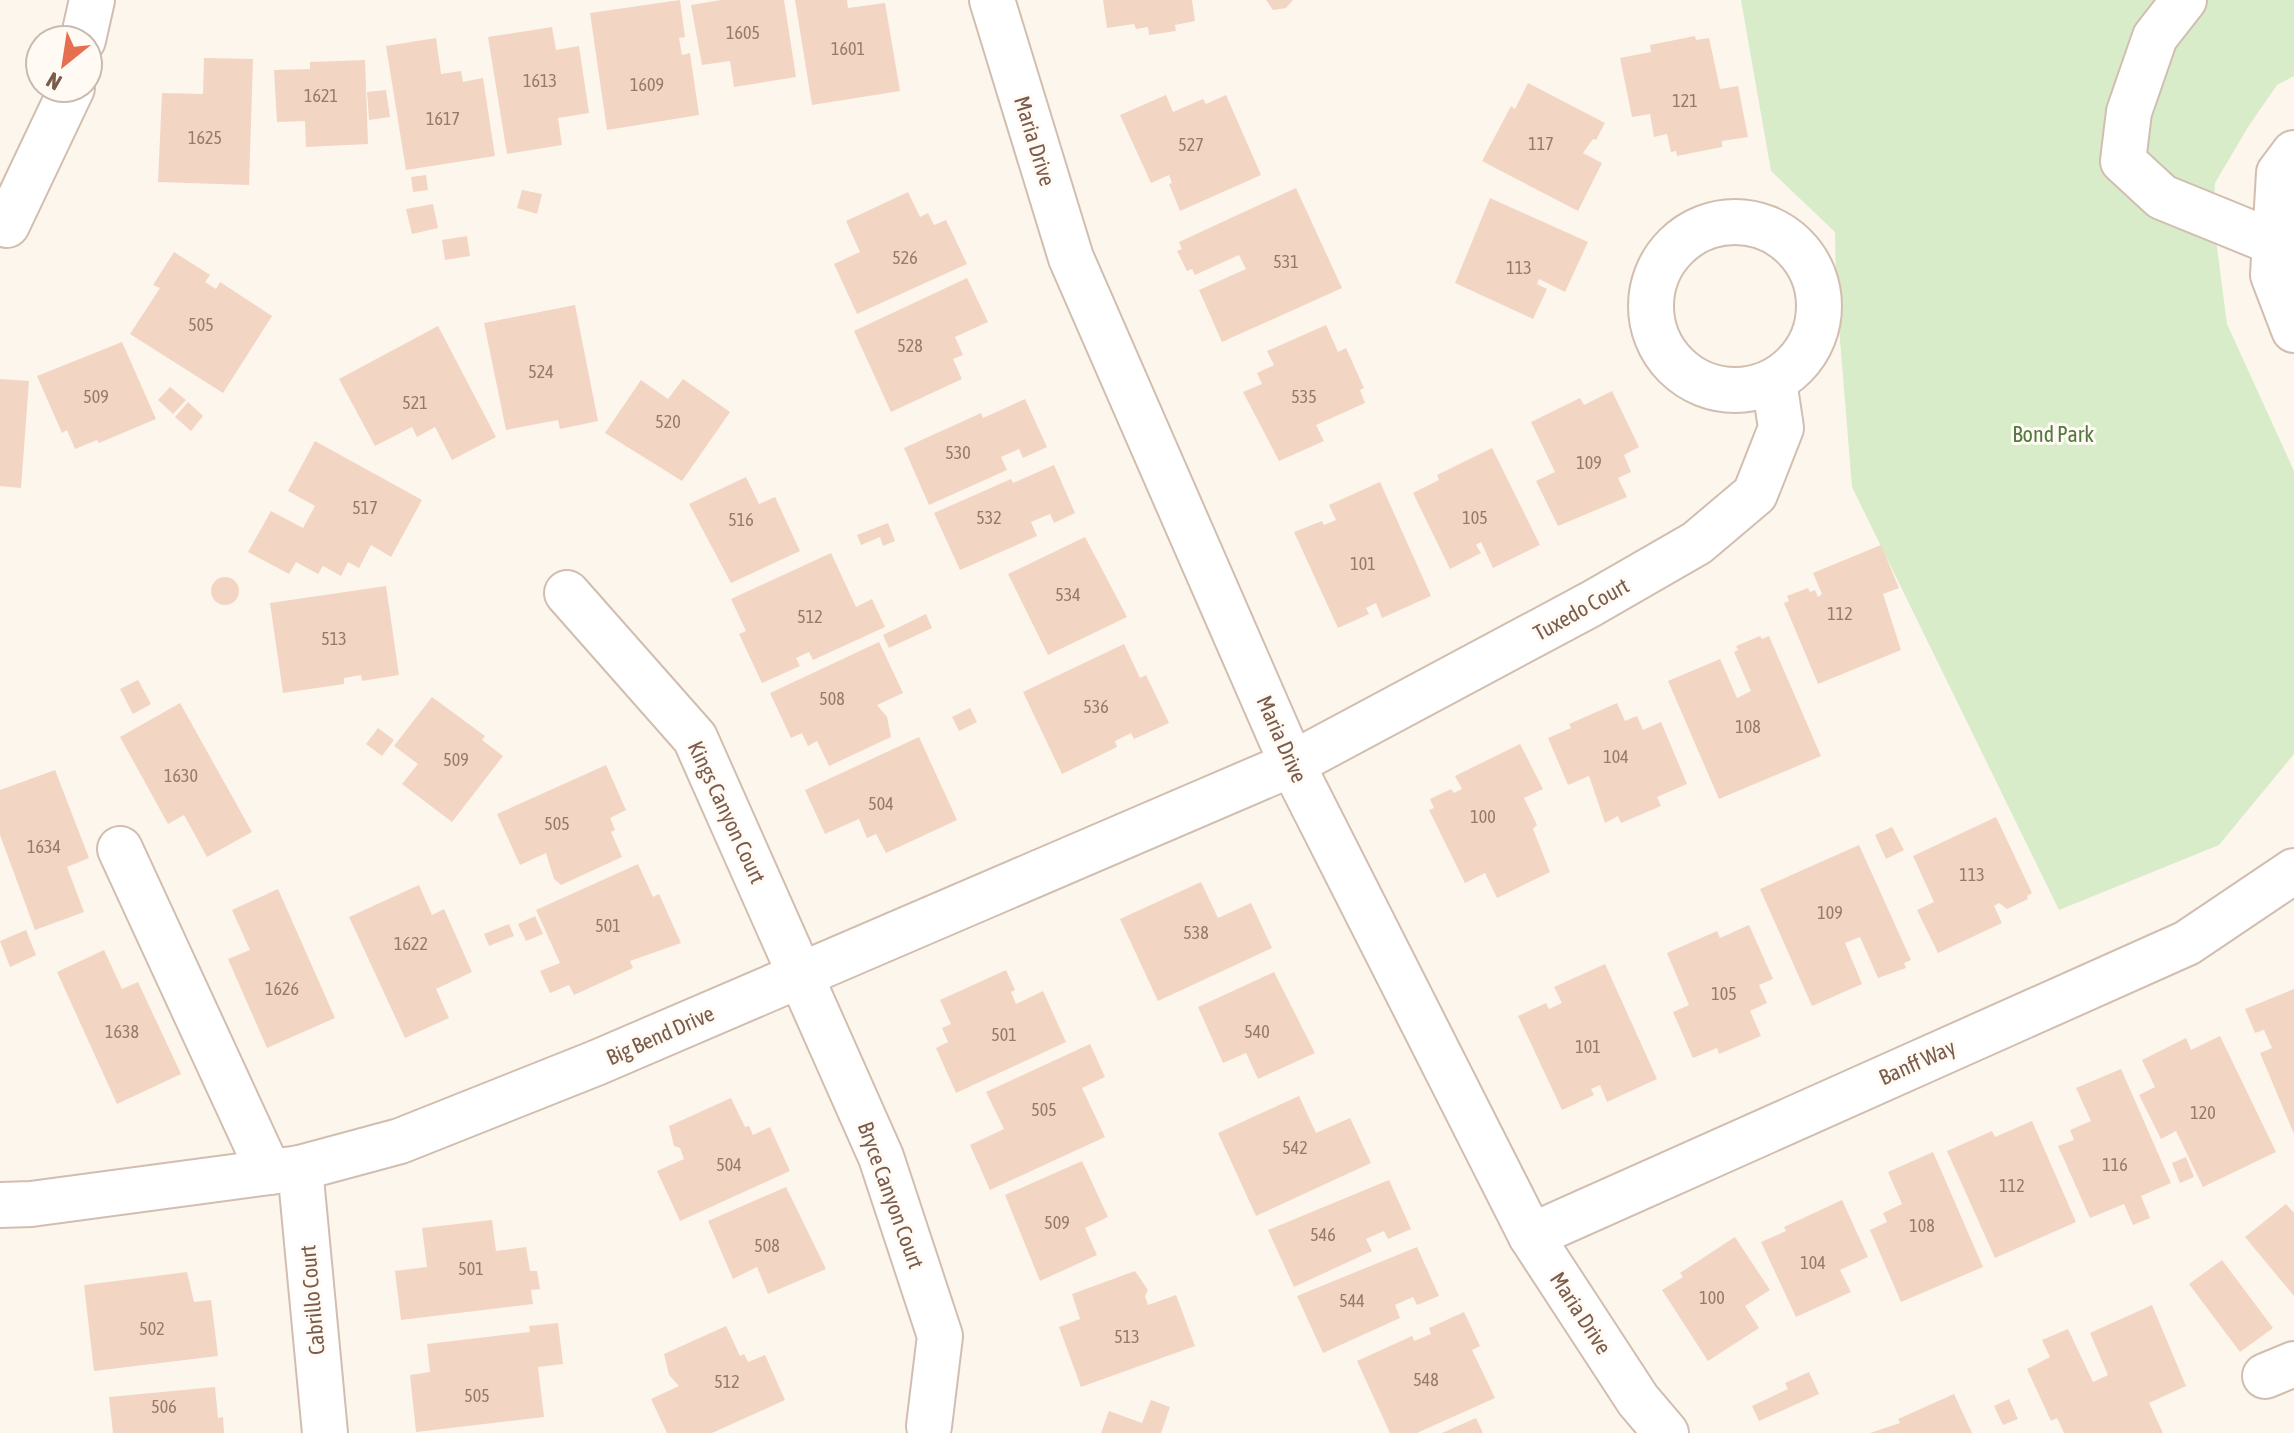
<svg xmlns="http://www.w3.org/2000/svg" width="2294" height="1433" viewBox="0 0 2294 1433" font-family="'Asap Condensed',sans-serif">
  <rect width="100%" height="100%" fill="#fdf6ec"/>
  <polygon fill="#d8ecc9" points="1741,0 2294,0 2294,76 2277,85 2248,127 2215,183 2213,217 2227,324 2294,471 2294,754 2219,845 2059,910 1852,487 1836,291 1835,232 1771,171"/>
  <g fill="#f3d5c3">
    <polygon points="680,0 685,37 679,38 682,55 690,53 699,115 607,130 590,13"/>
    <polygon points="721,0 784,0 796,77 734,87 730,61 702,65 691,5"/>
    <polygon points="795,0 847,0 848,8 885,3 900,91 812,105"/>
    <polygon points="1103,0 1192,0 1195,21 1175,25 1176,31 1149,35 1148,27 1136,29 1134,24 1107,28"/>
    <polygon points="1266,0 1293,0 1286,8 1273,10"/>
    <polygon points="552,27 556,50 579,46 589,113 558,118 562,145 507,154 488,37"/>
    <polygon points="1695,36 1696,40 1709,38 1720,89 1738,86 1748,137 1722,141 1722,147 1677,156 1676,151 1671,152 1667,134 1654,137 1650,114 1632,117 1620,58 1651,52 1650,45"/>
    <polygon points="436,38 441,74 461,71 463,82 483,78 495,156 406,170 386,46"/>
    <polygon points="204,58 253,59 249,185 158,182 162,93 203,94"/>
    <polygon points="365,60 368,144 306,147 305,121 277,122 274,70 310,69 310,62"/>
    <polygon points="1528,83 1605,123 1596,140 1593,139 1583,153 1602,163 1578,211 1482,161 1511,106 1515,109"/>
    <polygon points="386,90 390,117 369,120 367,92"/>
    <polygon points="1166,95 1173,112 1203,99 1206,104 1226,95 1261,175 1180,211 1169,184 1172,183 1169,175 1151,183 1120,115"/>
    <polygon points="426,175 428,190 413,192 411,177"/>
    <polygon points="1296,188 1342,288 1222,342 1199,290 1246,269 1239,255 1195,275 1192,269 1187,271 1177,251 1182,249 1179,242"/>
    <polygon points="522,190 542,194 537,214 517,208"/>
    <polygon points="908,192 920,217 928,213 934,225 946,220 967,264 857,314 834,264 860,252 846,221"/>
    <polygon points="1490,198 1588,242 1565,292 1539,279 1537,284 1547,289 1533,319 1455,283"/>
    <polygon points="433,204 438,228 412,234 406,209"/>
    <polygon points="467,236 470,256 445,260 442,240"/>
    <polygon points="174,252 210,275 205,282 216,289 220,282 272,316 223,393 130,334 160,288 153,285"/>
    <polygon points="967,278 988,322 955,337 963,355 953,359 962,379 891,412 854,331"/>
    <polygon points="575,305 598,421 560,429 558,420 506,430 484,323"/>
    <polygon points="1326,325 1338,352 1346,348 1364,388 1360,390 1365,403 1316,425 1324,441 1279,461 1243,392 1262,384 1257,373 1274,365 1267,351"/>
    <polygon points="438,326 496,437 452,460 435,427 417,437 412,427 375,446 339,379"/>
    <polygon points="122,342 156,419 99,443 97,440 75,449 67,430 62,433 37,376"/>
    <polygon points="0,379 29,381 21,488 0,486"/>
    <polygon points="683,379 730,412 682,481 605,433 641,380 668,399"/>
    <polygon points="170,387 186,400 173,414 158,400"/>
    <polygon points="1612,391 1639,447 1624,455 1631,472 1618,478 1627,497 1558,526 1536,481 1555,472 1531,422 1580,398 1584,405"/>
    <polygon points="1025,399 1047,447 1023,458 1019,449 1001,457 1007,470 929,505 904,448 981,413 983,418"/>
    <polygon points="188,402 203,416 191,431 175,417"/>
    <polygon points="315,441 422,500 391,557 371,545 359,568 348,562 341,576 323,566 318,574 296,562 289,574 248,552 271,511 303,528 315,506 288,491"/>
    <polygon points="1492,448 1540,545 1493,568 1481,542 1476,545 1481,553 1450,569 1413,493 1439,480 1437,475"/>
    <polygon points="1054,465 1075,513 1054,523 1050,514 1031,522 1037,536 960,570 934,513 1011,479 1013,483"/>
    <polygon points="746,477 759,504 775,497 800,551 731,583 689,504"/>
    <polygon points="1380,482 1431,596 1382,618 1376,603 1366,608 1369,614 1338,628 1294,532 1322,521 1324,525 1336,520 1329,505"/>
    <polygon points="888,523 895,541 883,546 880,537 861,545 857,535"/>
    <polygon points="1085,537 1127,617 1048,655 1008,574"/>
    <polygon points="1881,545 1899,588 1883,594 1901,650 1818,684 1784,603 1789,601 1787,596 1808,588 1810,592 1815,590 1818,597 1822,594 1813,573"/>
    <polygon points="831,553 856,607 872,599 885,627 813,660 809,652 796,658 800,666 762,683 739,634 746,631 731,599"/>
    <circle cx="225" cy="591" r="14"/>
    <polygon points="386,586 399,675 362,681 361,675 344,678 344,684 283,693 270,603"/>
    <polygon points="926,614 932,628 889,648 883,635"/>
    <polygon points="1760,636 1762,639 1769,636 1821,756 1719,799 1668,681 1720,659 1737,698 1751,691 1734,652 1738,650 1736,646"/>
    <polygon points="879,642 903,693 877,705 887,717 891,737 829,766 817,741 808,746 802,733 791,738 770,693"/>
    <polygon points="1124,644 1140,678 1146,675 1169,723 1134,739 1131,733 1115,741 1117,747 1062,774 1023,692"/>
    <polygon points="138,680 151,704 133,714 120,689"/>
    <polygon points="432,697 485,736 482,740 503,756 452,822 402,784 418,764 394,746"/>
    <polygon points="180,703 252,832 207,857 184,815 168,824 120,737"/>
    <polygon points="1617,703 1625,721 1637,716 1643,730 1661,722 1687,784 1657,797 1661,806 1621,823 1618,816 1605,823 1589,776 1568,785 1548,738 1571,728 1569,724"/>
    <polygon points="970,708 977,722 959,731 952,717"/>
    <polygon points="378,728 394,740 382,756 366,744"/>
    <polygon points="919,737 957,820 886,853 876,834 867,838 859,819 825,834 805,790"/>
    <polygon points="1520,744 1543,789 1524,798 1537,825 1533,829 1550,872 1497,898 1485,873 1465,883 1429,810 1434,808 1430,799 1451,789 1454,793 1462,789 1455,776"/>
    <polygon points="606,765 626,810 610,818 615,830 611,832 622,857 561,885 554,879 546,853 520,865 497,814"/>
    <polygon points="55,770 89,858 67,867 84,912 35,930 0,835 0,790"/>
    <polygon points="1996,817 2032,893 2027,896 2028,899 2007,909 1999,903 1994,906 2002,923 1938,953 1917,910 1934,902 1913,856"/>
    <polygon points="1892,827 1904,850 1886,859 1875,835"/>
    <polygon points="1859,845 1911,960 1904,963 1906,968 1878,978 1860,937 1845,943 1862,984 1812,1006 1760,889"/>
    <polygon points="638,864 653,897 659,894 681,943 630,961 633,968 574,995 569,985 550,993 540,971 560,963 536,910"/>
    <polygon points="1201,882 1218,918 1251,903 1272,948 1158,1001 1120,919"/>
    <polygon points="419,885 432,915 444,909 472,972 436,989 449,1018 405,1038 349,917"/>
    <polygon points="278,889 335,1018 267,1048 228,959 250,950 232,910"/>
    <polygon points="535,916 543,934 526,941 518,924"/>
    <polygon points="509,924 514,936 489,946 484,934"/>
    <polygon points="1749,925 1773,979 1759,985 1767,1003 1750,1011 1761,1036 1719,1054 1717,1048 1693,1058 1673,1012 1689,1005 1667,953 1717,931 1720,938"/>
    <polygon points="26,930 36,955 10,967 0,941"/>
    <polygon points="104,950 122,989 138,982 181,1074 117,1104 57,972"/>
    <polygon points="1605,964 1657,1079 1607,1102 1600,1085 1591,1089 1594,1095 1562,1110 1518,1016 1546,1003 1549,1009 1562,1003 1554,987"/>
    <polygon points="1006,970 1015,990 1011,992 1016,1004 1043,991 1066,1042 956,1093 936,1048 948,1042 942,1028 951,1024 940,1000"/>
    <polygon points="1274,972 1315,1053 1258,1079 1246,1053 1223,1063 1198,1007"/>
    <polygon points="2294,989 2294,1134 2260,1053 2272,1048 2264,1030 2255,1033 2245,1009"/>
    <polygon points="2220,1036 2276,1152 2203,1187 2176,1131 2161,1139 2139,1095 2155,1087 2142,1060 2186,1038 2191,1050"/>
    <polygon points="1090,1044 1105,1077 1082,1088 1105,1137 990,1190 970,1145 1004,1129 986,1092"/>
    <polygon points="2121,1069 2171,1183 2141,1196 2150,1218 2133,1225 2124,1204 2090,1218 2058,1146 2074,1140 2070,1130 2091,1121 2076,1088"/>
    <polygon points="1299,1096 1316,1133 1350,1118 1371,1163 1256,1216 1218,1133"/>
    <polygon points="731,1098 745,1127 749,1126 753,1135 770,1127 790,1171 680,1221 657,1171 684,1159 680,1148 674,1146 669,1126"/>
    <polygon points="2032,1121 2076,1222 1995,1258 1947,1151 1992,1131 1995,1137"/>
    <polygon points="1933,1152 1983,1267 1901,1302 1870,1230 1887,1222 1883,1213 1902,1204 1888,1172"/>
    <polygon points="2186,1157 2194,1177 2180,1183 2172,1163"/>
    <polygon points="1082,1161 1108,1217 1085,1228 1097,1255 1040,1281 1005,1195"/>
    <polygon points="1389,1180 1411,1229 1388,1239 1384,1231 1366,1239 1372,1251 1294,1287 1268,1230"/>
    <polygon points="786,1187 826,1269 768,1294 757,1267 733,1279 708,1221"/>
    <polygon points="1842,1200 1868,1257 1840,1270 1851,1292 1796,1317 1761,1242 1786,1231 1784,1227"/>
    <polygon points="2286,1204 2294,1213 2294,1296 2245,1237"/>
    <polygon points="492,1220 496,1251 526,1247 530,1271 537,1271 540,1289 531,1290 533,1304 401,1320 395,1271 427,1267 422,1228"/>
    <polygon points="1735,1237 1770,1290 1745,1306 1759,1328 1708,1361 1662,1290 1683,1277 1680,1273"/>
    <polygon points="1417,1247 1439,1296 1417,1305 1413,1297 1395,1305 1400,1318 1323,1353 1297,1296"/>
    <polygon points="2222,1260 2273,1328 2240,1352 2189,1284"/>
    <polygon points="1135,1271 1148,1290 1145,1296 1148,1305 1176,1295 1195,1346 1081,1387 1059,1327 1080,1319 1072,1294"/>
    <polygon points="187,1272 194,1302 211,1300 218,1356 94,1371 84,1285"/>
    <polygon points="2152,1305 2186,1386 2149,1403 2163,1433 2064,1433 2057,1418 2051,1421 2027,1369 2050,1357 2042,1340 2068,1329 2093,1382 2108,1375 2090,1333"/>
    <polygon points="1464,1312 1480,1346 1472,1350 1495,1398 1417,1433 1390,1433 1357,1361 1412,1336 1414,1341 1431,1334 1429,1328"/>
    <polygon points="558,1323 563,1364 538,1367 544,1417 416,1432 410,1375 430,1372 427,1344 530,1332 529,1326"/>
    <polygon points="726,1326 740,1356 744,1354 748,1362 765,1355 785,1400 712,1433 667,1433 651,1399 679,1386 669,1375 664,1354"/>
    <polygon points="1809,1372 1819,1394 1759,1421 1752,1406 1788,1389 1785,1383"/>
    <polygon points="215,1387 218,1418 223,1417 224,1433 113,1433 109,1397"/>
    <polygon points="1954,1394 1972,1433 1870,1433 1900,1423 1898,1419"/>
    <polygon points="2009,1399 2018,1419 2003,1425 1994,1406"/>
    <polygon points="1151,1400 1170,1407 1161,1433 1101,1433 1109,1411 1142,1423"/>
    <polygon points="1476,1418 1483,1433 1442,1433"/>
  </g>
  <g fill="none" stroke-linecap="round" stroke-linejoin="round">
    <g stroke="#d1beb0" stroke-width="48">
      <g id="minor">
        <polyline points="992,0 1071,258 1292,764 1531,1236 1638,1400 1666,1433"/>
        <polyline points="2184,0 2155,37 2129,112 2123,161 2162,197 2275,243"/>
        <polyline points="83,40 92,0"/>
        <polyline points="2294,153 2279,173 2273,275 2294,330"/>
        <circle cx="1735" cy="306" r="84"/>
        <polyline points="7,225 72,88"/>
        <polyline points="567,593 695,738 881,1157 940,1336 929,1426"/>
        <polyline points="120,849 269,1172"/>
        <polyline points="300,1168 325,1433"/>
        <polyline points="0,1205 31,1204 300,1168 400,1141 596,1063 1292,764 1591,604 1697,543 1755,494 1781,428 1774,381"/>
        <polyline points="1531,1236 2187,943 2294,871"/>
        <polyline points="2265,1376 2294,1364"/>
      </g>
    </g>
    <use href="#minor" stroke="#fff" stroke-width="44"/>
  </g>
  <g text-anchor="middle" stroke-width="6" stroke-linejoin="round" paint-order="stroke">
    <g font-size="18" fill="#987a6a">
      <text x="743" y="39">1605</text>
      <text x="848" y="55">1601</text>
      <text x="540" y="87">1613</text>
      <text x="647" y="91">1609</text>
      <text x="321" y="102">1621</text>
      <text x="1685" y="107">121</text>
      <text x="443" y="125">1617</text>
      <text x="205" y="144">1625</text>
      <text x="1541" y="150">117</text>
      <text x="1191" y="151">527</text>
      <text x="905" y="264">526</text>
      <text x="1286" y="268">531</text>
      <text x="1519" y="274">113</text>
      <text x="201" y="331">505</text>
      <text x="910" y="352">528</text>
      <text x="541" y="378">524</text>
      <text x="96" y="403">509</text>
      <text x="1304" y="403">535</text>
      <text x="415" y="409">521</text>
      <text x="668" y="428">520</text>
      <text x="958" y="459">530</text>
      <text x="1589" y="469">109</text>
      <text x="365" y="514">517</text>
      <text x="989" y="524">532</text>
      <text x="1475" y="524">105</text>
      <text x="741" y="526">516</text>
      <text x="1363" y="570">101</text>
      <text x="1068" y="601">534</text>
      <text x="1840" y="620">112</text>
      <text x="810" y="623">512</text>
      <text x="334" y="645">513</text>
      <text x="832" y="705">508</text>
      <text x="1096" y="713">536</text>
      <text x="1748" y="733">108</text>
      <text x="1616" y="763">104</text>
      <text x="456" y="766">509</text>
      <text x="181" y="782">1630</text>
      <text x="881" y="810">504</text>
      <text x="1483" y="823">100</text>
      <text x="557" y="830">505</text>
      <text x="44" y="853">1634</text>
      <text x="1972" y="881">113</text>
      <text x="1830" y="919">109</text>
      <text x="608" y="932">501</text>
      <text x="1196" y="939">538</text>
      <text x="411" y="950">1622</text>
      <text x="282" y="995">1626</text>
      <text x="1724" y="1000">105</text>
      <text x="122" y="1038">1638</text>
      <text x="1257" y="1038">540</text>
      <text x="1004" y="1041">501</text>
      <text x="1588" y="1053">101</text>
      <text x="1044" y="1116">505</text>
      <text x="2203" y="1119">120</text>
      <text x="1295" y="1154">542</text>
      <text x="729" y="1171">504</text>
      <text x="2115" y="1171">116</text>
      <text x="2012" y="1192">112</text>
      <text x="1057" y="1229">509</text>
      <text x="1922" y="1232">108</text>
      <text x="1323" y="1241">546</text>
      <text x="767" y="1252">508</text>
      <text x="1813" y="1269">104</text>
      <text x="471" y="1275">501</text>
      <text x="1712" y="1304">100</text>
      <text x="1352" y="1307">544</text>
      <text x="152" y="1335">502</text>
      <text x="1127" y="1343">513</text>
      <text x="1426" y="1386">548</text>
      <text x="727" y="1388">512</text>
      <text x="477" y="1402">505</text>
      <text x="164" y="1413">506</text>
    </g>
    <g font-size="22" fill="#7a5c4d" stroke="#fffaf3">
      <text transform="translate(1035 141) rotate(73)" y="8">Maria Drive</text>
      <text transform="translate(1581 609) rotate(-29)" y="8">Tuxedo Court</text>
      <text transform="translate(1282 739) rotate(66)" y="8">Maria Drive</text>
      <text transform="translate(727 812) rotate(65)" y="8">Kings Canyon Court</text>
      <text transform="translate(660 1035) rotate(-24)" y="8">Big Bend Drive</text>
      <text transform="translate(1917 1062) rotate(-24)" y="8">Banff Way</text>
      <text transform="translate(891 1195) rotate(70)" y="8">Bryce Canyon Court</text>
      <text transform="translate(312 1300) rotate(-95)" y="8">Cabrillo Court</text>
      <text transform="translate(1581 1313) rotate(57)" y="8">Maria Drive</text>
    </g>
    <g font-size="22" fill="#537a41" stroke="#fffaf3">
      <text x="2053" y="442">Bond Park</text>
    </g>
  </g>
  <g transform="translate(64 64) rotate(210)"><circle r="38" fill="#fffaf3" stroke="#cabbb1" stroke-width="2"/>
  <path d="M0-6L14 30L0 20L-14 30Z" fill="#e76f51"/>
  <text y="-12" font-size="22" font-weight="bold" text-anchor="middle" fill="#7a5c4d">N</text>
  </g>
</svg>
